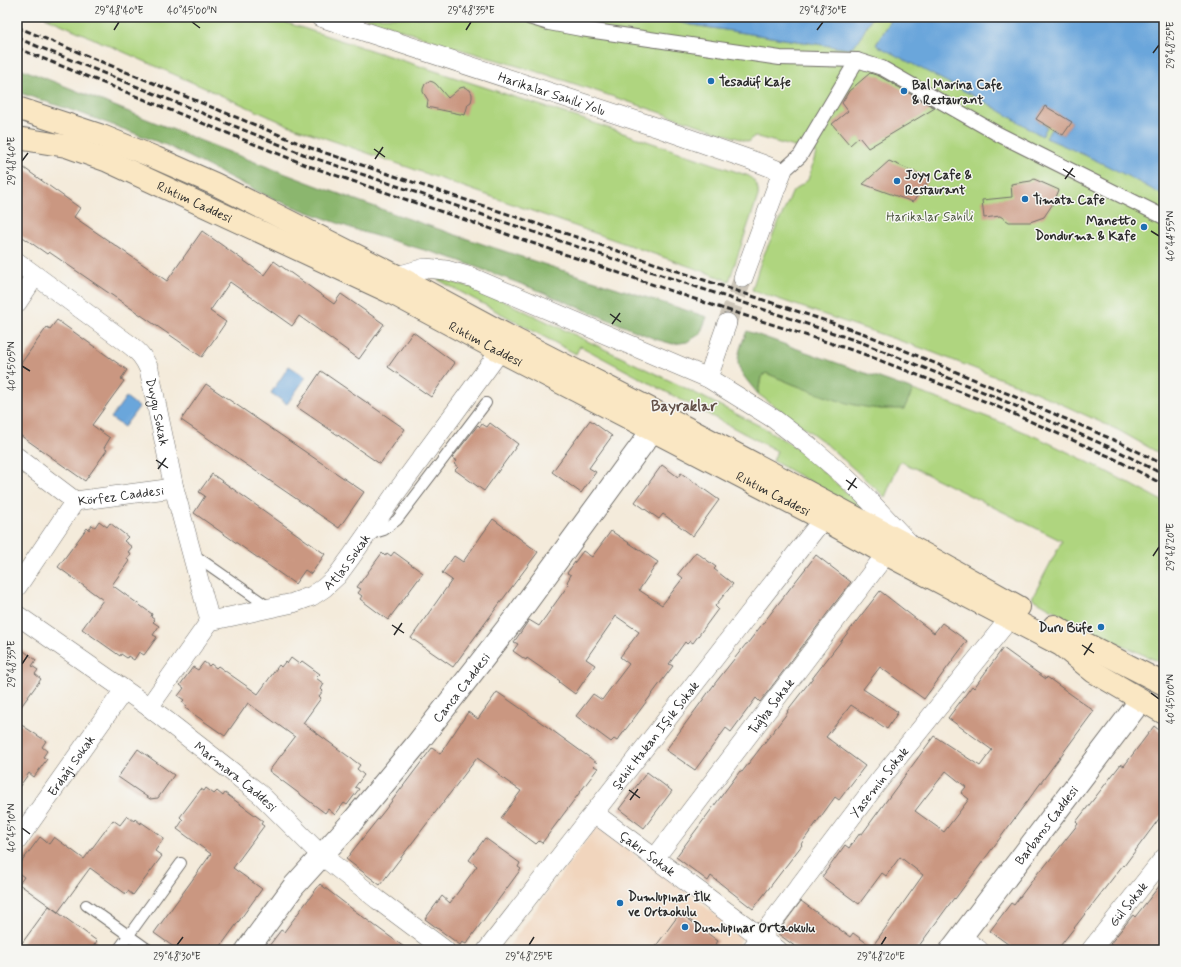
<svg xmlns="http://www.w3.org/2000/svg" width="1181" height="967" viewBox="0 0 1181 967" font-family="Mynerve,sans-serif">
  <rect width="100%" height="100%" fill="#f6f6f2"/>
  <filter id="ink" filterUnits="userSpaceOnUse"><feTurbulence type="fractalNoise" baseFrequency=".025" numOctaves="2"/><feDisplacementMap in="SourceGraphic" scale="8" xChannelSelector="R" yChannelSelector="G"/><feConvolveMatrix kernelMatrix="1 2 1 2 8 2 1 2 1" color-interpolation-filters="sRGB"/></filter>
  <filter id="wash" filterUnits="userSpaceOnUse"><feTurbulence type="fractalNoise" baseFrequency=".012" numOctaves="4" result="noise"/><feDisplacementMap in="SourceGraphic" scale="16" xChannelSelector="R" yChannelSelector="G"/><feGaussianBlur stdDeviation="0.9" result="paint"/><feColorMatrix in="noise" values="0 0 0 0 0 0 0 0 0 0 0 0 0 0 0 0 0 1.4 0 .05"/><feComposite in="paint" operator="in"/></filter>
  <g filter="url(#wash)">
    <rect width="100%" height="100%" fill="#f4ebdb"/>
    <polygon fill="#f1d5bd" points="597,826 744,936 733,950 506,950"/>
    <g fill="#afd57f" stroke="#6d8055">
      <path d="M45 17H269L582 119 749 176C756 182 759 187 758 196L729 281 711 274 288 125Z"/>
      <path d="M362 17H655L692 25 849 49 859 40 872 17H893L876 44 987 103 1042 136 1036 119 1045 106 1072 122 1063 135 1046 138C1087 155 1126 174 1164 196V456L1118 430 1035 392 924 349 752 290 761 261 793 191 808 180 816 153 754 136 749 142 545 74 456 48Z"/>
      <polygon points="433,277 478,289 575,335 683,387 764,428 797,448 874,517 773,461 777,451 580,346 576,354"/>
      <path d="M766 373 795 385 849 403 881 409 904 408 913 390C958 406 1004 422 1047 442 1087 461 1125 481 1164 502V664L1084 628 1032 598 1062 541 900 461 885 497 824 442 758 394 761 377Z"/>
    </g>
    <g fill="#8bb66e" stroke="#5b704c">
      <path d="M17 67C133 113 247 161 364 203 478 244 593 280 707 317L700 334 687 342 673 344 655 339 537 290 452 258 359 231 305 211 271 198 166 145 83 114 17 92Z"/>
      <path d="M747 331 913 390 904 409C897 409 889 409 882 409 845 407 800 387 766 373L761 377 758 394C752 386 738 372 738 362 738 352 743 340 747 331Z"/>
    </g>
    <g fill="#6aa6db" stroke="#4a6883">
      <polygon points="655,17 872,17 859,40 849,49 692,25"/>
      <path d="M893 17H1164V196C1126 174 1086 155 1046 138L1051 129 1063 135 1072 122 1045 106 1036 119 1047 127 1042 136 987 103 876 45Z"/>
      <polygon points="289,366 306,377 287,404 271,393"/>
      <polygon points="126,397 139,407 124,427 111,418"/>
    </g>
    <g id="blocks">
      <g fill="#ca9781" fill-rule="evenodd">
        <polygon points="870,73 879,76 935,108 868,148 859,137 850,145 832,124 848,111 842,103 849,91"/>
        <polygon points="429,81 433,82 436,84 448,98 460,88 464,87 470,90 472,94 472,98 471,102 468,104 465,115 427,107 428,100 423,92 423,89 425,84"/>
        <polygon points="1045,106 1072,122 1063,135 1036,119"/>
        <polygon points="889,161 930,178 913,202 863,184"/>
        <polygon points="17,163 80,208 74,217 167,281 202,231 264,275 274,261 334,304 341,294 384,324 359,359 299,316 292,326 230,282 210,311 226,322 202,357 49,252 47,254 17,233"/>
        <polygon points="1034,179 1059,190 1054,202 1044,217 1030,222 1009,222 1000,216 984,218 982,200 1012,197 1011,184 1031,181"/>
        <polygon points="57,320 127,370 121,379 124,381 92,425 110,438 104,448 107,450 85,481 17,433 17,369 47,327 50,329"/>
        <polygon points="413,332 455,363 431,397 388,367"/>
        <polygon points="321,371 405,429 380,464 297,407"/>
        <polygon points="206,384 364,492 339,528 181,420"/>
        <polygon points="590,420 612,436 589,468 596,472 581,493 552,472"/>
        <polygon points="490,423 518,444 484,491 455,470 458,467 454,464 457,461 452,458 478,425 480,427 482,424 487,427"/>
        <polygon points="662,465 678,477 681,473 719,500 693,536 663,514 659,519 635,502"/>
        <polygon points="212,474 325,554 311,574 305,570 295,584 194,513 205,496 199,492"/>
        <polygon points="493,519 538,552 494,611 453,667 411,638 452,580 442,573 454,556 463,562"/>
        <polygon points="99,521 107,527 110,523 128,537 124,541 132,547 128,552 131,554 127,559 129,561 112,585 152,614 151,617 155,620 153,622 159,626 153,635 157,637 144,655 139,652 134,660 128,656 127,658 121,654 120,656 82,629 103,600 58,567 87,528 89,530 92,525 95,527"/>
        <polygon points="611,531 658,562 639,590 662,605 683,578 678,574 696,552 716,567 714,569 733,584 715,606 718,609 693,643 690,641 687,644 685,642 669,664 673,666 617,741 614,739 611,742 576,716 593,694 602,700 613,685 629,664 620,657 639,632 616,616 586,659 595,665 575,694 559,682 560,681 527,658 526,660 513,651 518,644 514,642 529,620 539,626 569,584 567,582 571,575 567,573 583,551 592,557"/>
        <polygon points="394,552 423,573 388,620 360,599 362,596 358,593 361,589 357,587 382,553 385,556 387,553 391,556"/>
        <polygon points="816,555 851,582 760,702 756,698 731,732 726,728 695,770 666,750 716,682 746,644 747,644"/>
        <polygon points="880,591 934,633 942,623 967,641 924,699 880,667 863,689 898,712 887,729 851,705 826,737 865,766 839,800 835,797 801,844 802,845 753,909 711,876 708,881 676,857 740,771 742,772 788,712 787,711"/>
        <polygon points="17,646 36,660 32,666 38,670 35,674 41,679 17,712"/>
        <path d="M1003 648 1046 679 1047 677 1094 711 955 899 954 898 916 950H800L777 933 801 901 850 937 853 933 872 947 923 875 900 857 886 876 882 873 859 904 822 877 845 845 849 848 860 833 862 834 934 736 980 766 992 750 948 718 972 686 974 688ZM946 771 966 787 961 793 969 799 944 832 915 811Z"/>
        <polygon points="291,658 299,664 302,661 320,674 316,678 324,684 321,689 323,691 319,696 321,698 303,723 360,765 357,769 364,775 355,787 359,789 347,805 344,803 335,815 328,809 325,813 269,771 295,737 248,703 225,736 185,708 187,706 182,702 184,700 178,696 184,688 180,685 193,667 198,670 204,662 209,666 211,664 216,668 218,666 258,694 279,665 281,667 285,662 287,664"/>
        <polygon points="497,692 549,728 597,763 594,766 598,768 542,843 539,841 536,844 501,818 521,791 498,775 500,774 477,758 380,885 346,859 385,810 432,748 440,754 468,712 478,719"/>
        <polygon points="17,722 46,741 42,747 47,751 43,757 47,759 34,777 29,773 17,790"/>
        <polygon points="1154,726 1164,734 1164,812 1124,866 1123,865 1057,950 1016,950 990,931 1011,903 1014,905 1040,870 1041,871 1078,824 1076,822 1121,764 1124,766"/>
        <polygon points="138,749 174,775 158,798 150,799 118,777"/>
        <polygon points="647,772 672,791 644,828 619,809"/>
        <polygon points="206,788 214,794 217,791 223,796 225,793 263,821 261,824 264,826 233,868 262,889 218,950 178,950 154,933 211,854 177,829 183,820 180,817 201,789 204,791"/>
        <polygon points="127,816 134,821 135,819 141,824 141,822 164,838 155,851 162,856 133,895 128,891 126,894 90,868 58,912 19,884 24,877 17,872 17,868 40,837 49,844 54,837 84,859 113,820 120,825"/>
        <polygon points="485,838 520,863 518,867 521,869 466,944 462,942 460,945 425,919 442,896 450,903 477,866 469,860"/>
        <polygon points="1164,880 1164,950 1118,950 1110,944 1133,915 1135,917"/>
        <polygon points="320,884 351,908 408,950 266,950 281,930 284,932"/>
        <polygon points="49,906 97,941 91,950 17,950"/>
        <polygon points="680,913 718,941 712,950 653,950"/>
      </g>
    </g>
  </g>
  <g filter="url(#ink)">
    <use href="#blocks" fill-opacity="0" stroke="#716e69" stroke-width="1"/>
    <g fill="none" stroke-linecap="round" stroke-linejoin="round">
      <polyline stroke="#ccc5b8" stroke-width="19" stroke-dasharray="19 10" stroke-linecap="butt" points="727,323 743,278"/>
      <g stroke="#716e69" stroke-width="12">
        <g id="service">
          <polyline points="368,535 384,530 397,520 486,403"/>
          <polyline points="193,554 270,608"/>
          <polyline points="86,905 149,950"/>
          <polyline points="118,950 181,863"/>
        </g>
      </g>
      <g stroke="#716e69" stroke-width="16">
        <g id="pedestrian">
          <polyline points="529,17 549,23 581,29 780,58 857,60 882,68 998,134 1164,217"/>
          <polyline points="782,172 800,156 857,60"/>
        </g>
      </g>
      <g stroke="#716e69" stroke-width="20">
        <g id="minor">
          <path id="s1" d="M320 17 662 129 762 164 782 172"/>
          <path id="s2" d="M17 262 130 345C140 353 144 358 149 369L174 488 210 621"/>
          <polyline points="397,276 425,268 446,270 471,277 708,378 774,419 808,445 842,474 863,494 911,545"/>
          <polyline points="743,278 782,172"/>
          <polyline points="17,303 35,276"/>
          <polyline points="708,378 727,323"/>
          <polyline points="17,457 75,501"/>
          <path id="s3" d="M17 587 75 501 174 488"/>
          <path id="s4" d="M17 615 149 707 226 767 261 795 321 855 378 900 445 950"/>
          <path id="s5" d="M149 707 210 621 293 603 312 596 324 588 337 576 351 557 398 490 500 351"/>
          <path id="s6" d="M594 813 778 950"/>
          <path id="s7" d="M17 841 124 690"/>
          <path id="s8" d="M655 858 886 554"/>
          <polyline points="961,937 979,950"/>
          <path id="s9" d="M487 950 823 519"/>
          <path id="s10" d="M751 950 878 782 1010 618"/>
          <path id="s11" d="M1091 950 1164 858"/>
        </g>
      </g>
      <g stroke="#716e69" stroke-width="24">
        <g id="tertiary">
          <path id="s12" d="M247 950 294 886 352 822 416 745 518 614 652 431 662 415"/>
          <path id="s13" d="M951 950 1141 700"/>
        </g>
      </g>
      <g stroke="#716e69" stroke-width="24">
        <g id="secondary">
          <polyline points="17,108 102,136 156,158 215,184 397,276 510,337 662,415 915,549 1019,607"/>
          <path id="s14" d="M17 138 66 146 108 161 388 291 500 351 823 519 886 554 1061 645 1094 672 1164 713"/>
          <polyline points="1054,626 1090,646 1164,684"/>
        </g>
      </g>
      <use href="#service" stroke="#fff" stroke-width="10"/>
      <use href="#pedestrian" stroke="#fff" stroke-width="14"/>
      <use href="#minor" stroke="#fff" stroke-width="19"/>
      <use href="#tertiary" stroke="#fff" stroke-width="22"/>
      <use href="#secondary" stroke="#fae7c3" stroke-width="22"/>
      <g stroke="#2b2b2b" stroke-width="3" stroke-dasharray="6 3" stroke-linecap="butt">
        <polyline points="17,27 311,148 865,334 997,389 1123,444 1164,465"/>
        <polyline points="17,38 308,156 863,343 993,396 1118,451 1164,475"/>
        <polyline points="17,48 306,165 712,305 861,353 989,403 1113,458 1164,485"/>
      </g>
    </g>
  </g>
  <path fill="none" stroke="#2b2b2b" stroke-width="1.5" d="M192 22 200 28M114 30 119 22M466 30 471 22M817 30 823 22M1153 53 1159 45M374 149 385 157M375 159 383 147M22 161 28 153M1063 169 1075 177M1065 179 1073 168M1151 231 1159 236M610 314 621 322M612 324 620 313M22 366 30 371M156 460 168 468M158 469 166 458M846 480 857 488M848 490 856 478M1153 556 1159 547M392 625 404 633M394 635 402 623M1082 645 1094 653M1084 655 1092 643M22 664 28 655M1151 693 1159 699M629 790 640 798M630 800 638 789M22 828 30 834M177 945 183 937M529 945 534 937M881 945 886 937"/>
  <g fill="#1f6fb2" stroke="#f6f6f2" stroke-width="1.5">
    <circle cx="711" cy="81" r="4"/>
    <circle cx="904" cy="91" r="4"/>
    <circle cx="897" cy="181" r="4"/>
    <circle cx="1025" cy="199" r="4"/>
    <circle cx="1144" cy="227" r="4"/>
    <circle cx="1101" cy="627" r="4"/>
    <circle cx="620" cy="903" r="4"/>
    <circle cx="685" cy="927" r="4"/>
  </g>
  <g text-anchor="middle" stroke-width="3" stroke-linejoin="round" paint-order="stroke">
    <g font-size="13" font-weight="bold" fill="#2b2b2b" stroke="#f6f6f2" text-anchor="start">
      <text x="719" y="86">Tesadüf Kafe</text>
      <text x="912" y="89">Bal Marina Cafe<tspan x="912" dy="15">&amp; Restaurant</tspan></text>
      <text x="905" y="179">Joyy Cafe &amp;<tspan x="905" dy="15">Restaurant</tspan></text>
      <text x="1033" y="204">Timata Cafe</text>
      <text x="1136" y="225" text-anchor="end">Manetto<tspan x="1136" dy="15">Dondurma &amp; Kafe</tspan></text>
      <text x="1093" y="632" text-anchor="end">Duru Büfe</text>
      <text x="628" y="901">Dumlupınar İlk<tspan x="628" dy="15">ve Ortaokulu</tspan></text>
      <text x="693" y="932">Dumlupınar Ortaokulu</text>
    </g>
    <g font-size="13" fill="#2b2b2b" stroke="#f6f6f2">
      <text dy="5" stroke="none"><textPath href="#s1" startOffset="244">Harikalar Sahili Yolu</textPath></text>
      <text dy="5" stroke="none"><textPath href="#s14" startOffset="190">Rıhtım Caddesi</textPath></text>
      <text dy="5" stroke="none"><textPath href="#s14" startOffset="514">Rıhtım Caddesi</textPath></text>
      <text dy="5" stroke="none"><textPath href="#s2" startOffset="215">Duygu Sokak</textPath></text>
      <text dy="5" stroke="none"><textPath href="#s14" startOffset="838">Rıhtım Caddesi</textPath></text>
      <text dy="5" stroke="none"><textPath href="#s3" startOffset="150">Körfez Caddesi</textPath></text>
      <text dy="5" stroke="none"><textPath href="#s5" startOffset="260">Atlas Sokak</textPath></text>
      <text dy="5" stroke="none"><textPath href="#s12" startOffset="339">Canca Caddesi</textPath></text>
      <text dy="5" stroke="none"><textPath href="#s8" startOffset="191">Tuğba Sokak</textPath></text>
      <text dy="5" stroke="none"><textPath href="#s9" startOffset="273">Şehit Hakan Işık Sokak</textPath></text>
      <text dy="5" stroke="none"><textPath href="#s7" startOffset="93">Erdağı Sokak</textPath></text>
      <text dy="5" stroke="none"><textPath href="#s4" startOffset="272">Marmara Caddesi</textPath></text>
      <text dy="5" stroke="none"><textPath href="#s10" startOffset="211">Yasemin Sokak</textPath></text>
      <text dy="5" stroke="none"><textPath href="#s13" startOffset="157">Barbaros Caddesi</textPath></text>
      <text dy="5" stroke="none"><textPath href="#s6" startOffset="67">Çakır Sokak</textPath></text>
      <text dy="5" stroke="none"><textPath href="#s11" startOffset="59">Gül Sokak</textPath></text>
    </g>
    <g font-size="13" fill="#4c5640" stroke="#f6f6f2">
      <text x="930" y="221">Harikalar Sahili</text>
    </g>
    <g font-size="15" font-weight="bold" fill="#635149" stroke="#f6f6f2">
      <text x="684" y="411">Bayraklar</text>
    </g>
  </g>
  <rect width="1181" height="967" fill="none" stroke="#f6f6f2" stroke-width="44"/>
  <rect x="22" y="22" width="1137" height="923" fill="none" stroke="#2b2b2b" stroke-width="1.5"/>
  <g font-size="10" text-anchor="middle" fill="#2b2b2b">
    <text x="119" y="14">29°48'40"E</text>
    <text x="192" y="14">40°45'00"N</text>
    <text x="471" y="14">29°48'35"E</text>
    <text x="823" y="14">29°48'30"E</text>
    <text transform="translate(1170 45) rotate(-90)" y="4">29°48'25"E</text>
    <text transform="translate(11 161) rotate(-90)" y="4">29°48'40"E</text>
    <text transform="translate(1170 236) rotate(-90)" y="4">40°44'55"N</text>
    <text transform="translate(11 366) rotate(-90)" y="4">40°45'05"N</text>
    <text transform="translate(1170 547) rotate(-90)" y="4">29°48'20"E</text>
    <text transform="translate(11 664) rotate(-90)" y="4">29°48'35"E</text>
    <text transform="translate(1170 699) rotate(-90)" y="4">40°45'00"N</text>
    <text transform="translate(11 828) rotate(-90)" y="4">40°45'10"N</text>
    <text x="177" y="960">29°48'30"E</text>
    <text x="529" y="960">29°48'25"E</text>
    <text x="881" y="960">29°48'20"E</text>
  </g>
</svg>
